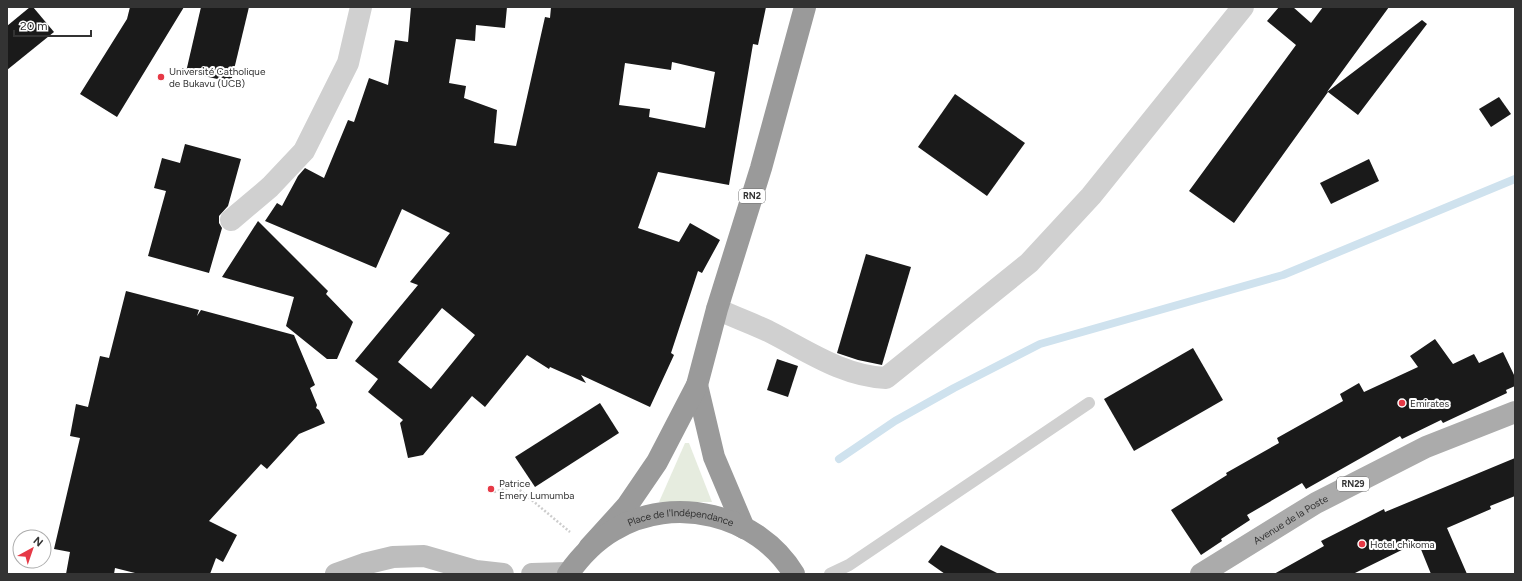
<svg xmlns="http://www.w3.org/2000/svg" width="1522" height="581" viewBox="0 0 1522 581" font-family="Figtree,sans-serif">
  <rect width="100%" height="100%" fill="#fff"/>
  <polygon fill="#e6ecdf" points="685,443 689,443 712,502 659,502"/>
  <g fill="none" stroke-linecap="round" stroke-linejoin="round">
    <polyline stroke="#cfe2ee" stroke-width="8" points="839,459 895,421 954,388 1040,344 1283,275 1515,179"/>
  </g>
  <g fill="#1a1a1a" fill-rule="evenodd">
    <polygon points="30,7 33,7 54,32 7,70 7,26"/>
    <polygon points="130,7 184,7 117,117 80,94 127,19"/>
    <polygon points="201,7 249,7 231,82 186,72"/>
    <path d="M411 7H507L505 28 476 25 475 41 456 39 449 83 466 86 464 98 497 110 494 143 516 146 545 17 550 18 551 7H766L758 45 753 44 729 185 658 172 638 228 679 242 690 223 720 240 702 273 698 271 671 353 674 355 650 407 581 375 586 383 550 367 549 369 527 355 485 407 472 396 423 455 408 458 400 423 403 420 368 392 378 379 355 361 418 285 410 282 450 233 402 209 376 268 265 221 277 203 282 206 298 176 305 168 324 178 348 120 354 122 369 78 388 85 395 40 408 42ZM672 62 715 72 705 128 649 117 650 109 619 105 625 63 671 70ZM442 308 475 335 431 389 398 362Z"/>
    <polygon points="1279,7 1293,7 1311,23 1323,7 1389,7 1327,92 1422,20 1427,24 1358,115 1328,92 1234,223 1189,191 1296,45 1267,21"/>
    <polygon points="955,94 1025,143 987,196 918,147"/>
    <polygon points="1499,97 1511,114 1491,127 1479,109"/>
    <polygon points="185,144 241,159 228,206 219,216 219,223 222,228 209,273 148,256 166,191 154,188 162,158 180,163"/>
    <polygon points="1369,159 1379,181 1331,204 1320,183"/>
    <polygon points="258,221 328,291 326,294 353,322 337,359 327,359 286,326 294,297 222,277"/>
    <polygon points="866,254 911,267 882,365 858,360 837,353"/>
    <polygon points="126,291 199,310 197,316 201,310 294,335 315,385 310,388 317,405 316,408 319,410 325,423 299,434 267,469 261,464 209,521 237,535 223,562 216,558 210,574 139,574 115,568 114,574 66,574 70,552 54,549 80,438 70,436 76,404 88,407 100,356 109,358"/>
    <polygon points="1435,339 1453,364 1474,354 1479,363 1503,352 1515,377 1515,386 1506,390 1507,393 1443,423 1441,420 1402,439 1400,436 1306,489 1302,483 1247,515 1250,520 1221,539 1222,541 1201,555 1171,510 1227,475 1226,473 1279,443 1277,438 1343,401 1340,394 1359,383 1364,392 1418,367 1410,356"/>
    <polygon points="1193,348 1223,400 1134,451 1104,399"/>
    <polygon points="777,359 798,366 788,397 767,390"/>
    <polygon points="600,403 619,433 535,487 515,457"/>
    <polygon points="1515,458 1515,496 1490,506 1491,509 1447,528 1467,574 1431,574 1418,542 1353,574 1274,574 1324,546 1321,541 1384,509 1385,512"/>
    <polygon points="941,545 999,574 945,574 928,562"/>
  </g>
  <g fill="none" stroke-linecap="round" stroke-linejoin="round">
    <polyline stroke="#cdcdcd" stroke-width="2.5" stroke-dasharray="2 2" stroke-linecap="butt" points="494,492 515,486 570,532"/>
    <polyline stroke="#d0d0d0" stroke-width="12" points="830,574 849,565 1089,403"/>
    <g stroke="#d0d0d0" stroke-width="22">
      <polyline points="231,220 270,187 304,151 348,63 361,7"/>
      <path d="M717 309C734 317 751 323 768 331 806 350 842 376 886 378L1029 263 1091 196 1243 7"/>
    </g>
    <g stroke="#bdbdbd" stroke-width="22">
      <polyline points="336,574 364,564 393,557 424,556 476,571 503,574"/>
      <polyline points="532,574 568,573"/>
    </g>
    <path stroke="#ababab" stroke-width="22" id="s1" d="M1201 574 1316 503 1426 447 1515 412"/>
    <g stroke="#9a9a9a" stroke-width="22">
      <polyline points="697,385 714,457 744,528"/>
      <polyline points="589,548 627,506 657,462 697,385 717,309 761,168 805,7"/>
      <path id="s2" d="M568 574C580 557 595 541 614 530 673 494 758 514 794 574"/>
    </g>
  </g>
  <g fill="#e63946" stroke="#fff" stroke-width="1.5">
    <circle cx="161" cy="77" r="4"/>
    <circle cx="1402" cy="403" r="4"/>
    <circle cx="491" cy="489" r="4"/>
    <circle cx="1362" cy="544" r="4"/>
  </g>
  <g text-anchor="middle" stroke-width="4" stroke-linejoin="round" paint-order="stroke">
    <g fill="#fff" stroke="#707070" stroke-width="1">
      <rect x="739" y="189" width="26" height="14" rx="3"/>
      <rect x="1337" y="477" width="32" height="14" rx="3"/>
    </g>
    <g font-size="9" font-weight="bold" fill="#333">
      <text x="752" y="199">RN2</text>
      <text x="1353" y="487">RN29</text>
    </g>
    <g font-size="10" fill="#333" stroke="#fff" text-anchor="start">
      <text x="169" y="75">Université Catholique<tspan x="169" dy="12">de Bukavu (UCB)</tspan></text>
      <text x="1410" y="407">Emirates</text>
      <text x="499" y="487">Patrice<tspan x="499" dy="12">Emery Lumumba</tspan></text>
      <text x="1370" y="548">Hotel chikoma</text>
    </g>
    <g font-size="10" fill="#333" stroke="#fff">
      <text dy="4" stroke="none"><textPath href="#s1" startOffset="105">Avenue de la Poste</textPath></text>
      <text dy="4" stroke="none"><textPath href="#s2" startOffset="134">Place de l'Indépendance</textPath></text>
    </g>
  </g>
  <rect width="1522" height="581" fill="none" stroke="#333333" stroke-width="16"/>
  <g transform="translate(32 549) rotate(40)"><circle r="19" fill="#ffffff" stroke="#adadad"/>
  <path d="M0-3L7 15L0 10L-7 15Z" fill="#e63946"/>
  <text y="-6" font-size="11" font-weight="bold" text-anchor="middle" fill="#333333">N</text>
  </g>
  <path d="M14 30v6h77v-6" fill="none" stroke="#333333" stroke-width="2"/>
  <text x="20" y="30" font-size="12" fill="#333333" stroke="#ffffff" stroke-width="3" paint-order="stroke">20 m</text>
</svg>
